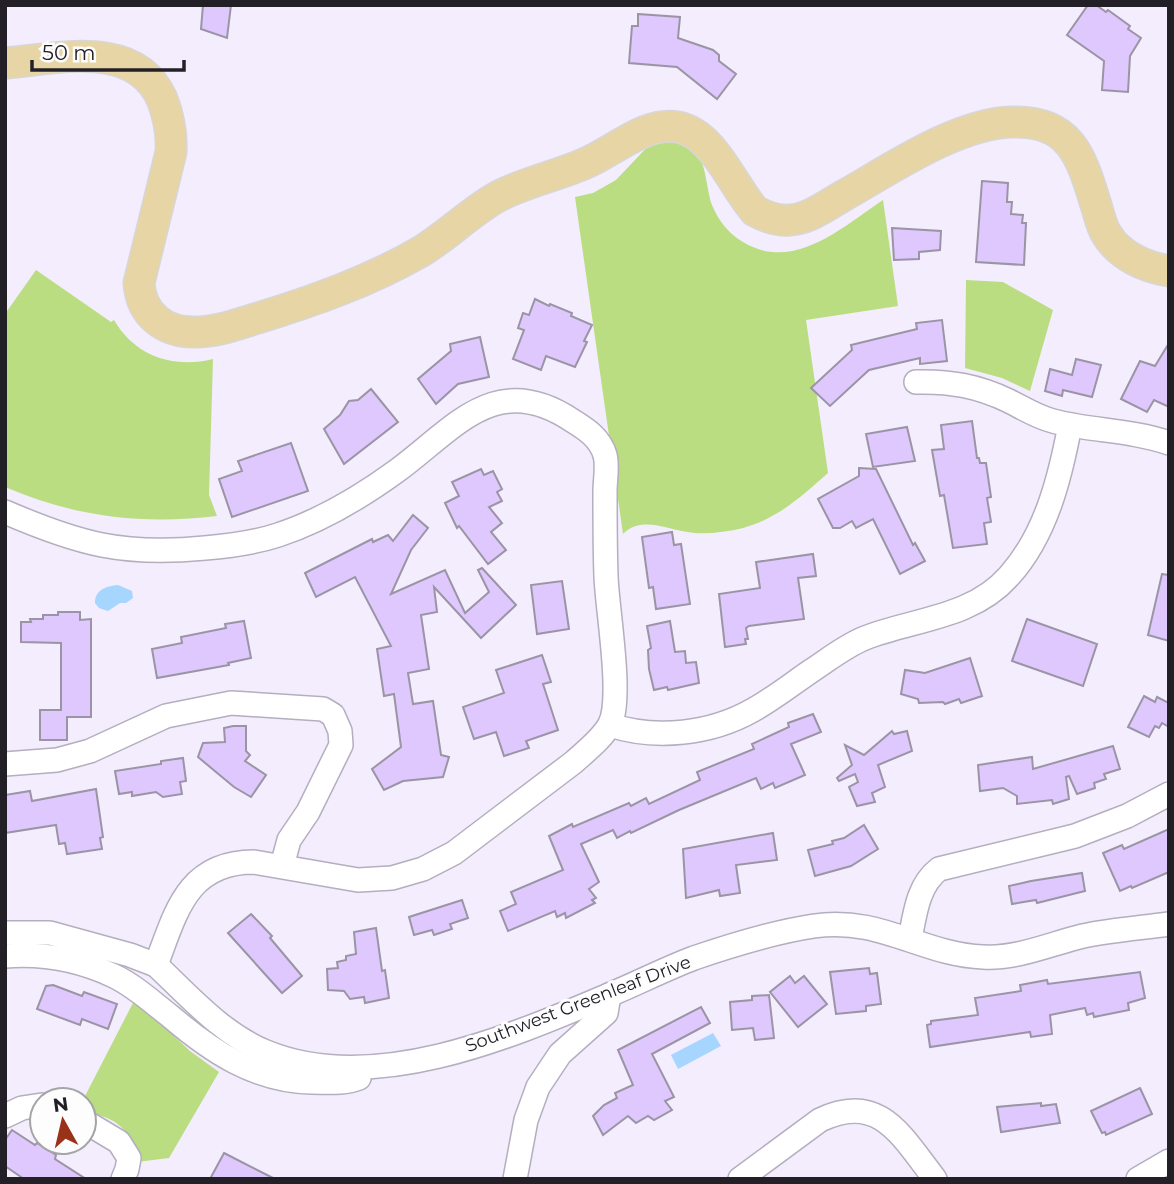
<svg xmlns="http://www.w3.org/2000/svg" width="1174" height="1184" viewBox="0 0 1174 1184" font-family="Montserrat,sans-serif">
  <rect width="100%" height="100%" fill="#f3edfe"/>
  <g fill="#badd81">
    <path d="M675 138C682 142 692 147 697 153 706 164 707 192 712 205 718 220 729 234 743 242 794 273 842 227 883 200L898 306 806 320 828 473C802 496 777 519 743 528 727 532 710 534 695 533 671 532 643 514 623 534L575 197 593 193 616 180 651 143Z"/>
    <path d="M36 270 111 322 114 320C135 356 173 369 213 359L209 495 217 516C143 525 74 517 5 487V314Z"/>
    <polygon points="966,280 1003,282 1053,310 1030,391 1002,378 965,368"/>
    <path d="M135 999 190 1051 219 1072 169 1158 137 1162C131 1129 117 1117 84 1112L83 1100Z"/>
  </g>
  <g fill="#a6d5fe">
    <path d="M118 585 132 591 133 598 126 603H120L108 611 99 608 95 603C95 590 106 586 118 585Z"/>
    <polygon points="713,1033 721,1046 678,1069 671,1055"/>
  </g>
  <g fill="#dec8fd" stroke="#9a94a4" stroke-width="2">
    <polygon points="203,5 231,5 227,38 201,29"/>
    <polygon points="1088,5 1096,5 1106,12 1108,10 1130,26 1128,29 1141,38 1130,56 1128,92 1102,90 1104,61 1067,35"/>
    <polygon points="638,14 680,17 678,38 713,50 719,55 719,61 736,74 717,99 677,67 629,63 632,26 638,26"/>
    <polygon points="982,181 1008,183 1007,202 1012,202 1011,214 1023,215 1022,223 1026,223 1024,265 976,262"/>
    <polygon points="892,228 941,231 940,250 919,252 919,259 894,260"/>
    <polygon points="535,299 549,306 550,304 572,313 571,316 592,325 584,341 587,342 575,367 546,356 541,370 513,359 524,330 518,328 523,313 529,315"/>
    <polygon points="942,320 947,361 920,364 920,358 869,370 830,406 811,388 852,350 851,345 917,329 916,323"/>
    <polygon points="480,337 489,377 458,384 436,404 418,379 451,351 450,344"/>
    <polygon points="1169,343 1169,407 1154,400 1147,412 1121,399 1140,361 1155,366"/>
    <polygon points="1076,359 1101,365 1092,397 1063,390 1062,396 1045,391 1050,369 1072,375"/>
    <polygon points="371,389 398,422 344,464 324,429 340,415 349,401 358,400"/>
    <polygon points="972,421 977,458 979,458 980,463 986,463 991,497 987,498 991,522 984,523 987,544 953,548 944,495 940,496 932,450 944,449 941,425"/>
    <polygon points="907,427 915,461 873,467 866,434"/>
    <polygon points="291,443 308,491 232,517 219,479 242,471 238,461"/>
    <polygon points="859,468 876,469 913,545 915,543 925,561 900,574 873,519 856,528 852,521 840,528 833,528 818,499 859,476"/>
    <polygon points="481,469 484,475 493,471 502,489 497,492 502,501 489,507 502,523 491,532 506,550 488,564 459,526 457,528 445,503 459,496 452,482"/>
    <polygon points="413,515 428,528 411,550 391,594 445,570 465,613 489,592 478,570 482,568 516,605 481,638 434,587 437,612 421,615 429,669 408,673 413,704 433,701 441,755 449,757 443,777 403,781 384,790 372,769 401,747 394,694 384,696 377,649 391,646 355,577 316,597 305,573 372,539 373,542 388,535 393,541"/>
    <polygon points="672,532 674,545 681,544 690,604 656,609 653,587 649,588 642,537"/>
    <polygon points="813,554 816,576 798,578 804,619 749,626 746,628 748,639 745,639 746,644 725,647 719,594 760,588 756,562"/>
    <polygon points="1162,574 1169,575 1169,641 1148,635"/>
    <polygon points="562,581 569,629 537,634 531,585"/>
    <polygon points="58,612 80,612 80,620 91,619 91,717 67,717 67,740 40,740 40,710 61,710 61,643 21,642 21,622 31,622 30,619 43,619 43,615 58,615"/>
    <polygon points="1027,619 1097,644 1083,686 1012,661"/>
    <polygon points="244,621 251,658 228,663 229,665 157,678 152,649 182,643 181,637 226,628 225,624"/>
    <polygon points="670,621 675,652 685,651 686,663 696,662 699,683 668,690 667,687 654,690 649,669 648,650 651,648 647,626"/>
    <polygon points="542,655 551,682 543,684 558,730 526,741 529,748 504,756 496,732 474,739 463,707 504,693 496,670"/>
    <polygon points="970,658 982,696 961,703 959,699 945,704 943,702 919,703 918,699 901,694 905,670 925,673"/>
    <polygon points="1144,696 1155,702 1157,697 1169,703 1169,727 1162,723 1159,728 1155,726 1149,737 1128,727"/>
    <polygon points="813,714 821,732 791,744 805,775 775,788 773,783 761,789 756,778 679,810 631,833 630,831 617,838 613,830 581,844 599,882 589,889 596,898 592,900 595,903 566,918 565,913 557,917 555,911 508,931 500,911 516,904 511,892 563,870 549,836 572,824 573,827 629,803 631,806 646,798 649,804 700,780 697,772 754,749 752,744 789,727 788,723"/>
    <polygon points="233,726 246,726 246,751 250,755 245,761 266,775 251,797 234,787 198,757 203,743 225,742 224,728"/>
    <polygon points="892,731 894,734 907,731 912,751 878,765 885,787 872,793 875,802 857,806 849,787 858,782 855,774 839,781 837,778 852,765 845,745 864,755"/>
    <polygon points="1113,746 1120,769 1104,774 1106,779 1094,783 1095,788 1077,794 1069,776 1066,777 1069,799 1053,804 1052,800 1017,804 1017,796 1003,788 980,791 978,765 1032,757 1033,769"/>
    <polygon points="183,758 186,781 180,782 182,794 163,797 156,792 132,796 132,792 119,794 115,771 161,764 161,761"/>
    <polygon points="96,789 103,837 100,838 102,849 67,854 65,843 59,844 56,825 5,833 5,795 30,791 32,801"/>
    <polygon points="864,825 878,849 851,866 815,876 808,850 833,844 832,841 844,838"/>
    <polygon points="1169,829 1169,872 1132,888 1131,886 1120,891 1103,853 1122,845 1124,849"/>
    <polygon points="773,833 777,860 736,865 740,893 720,896 719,890 686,898 683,849"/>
    <polygon points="1082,873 1085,891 1037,903 1036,900 1012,904 1009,886 1031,881"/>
    <polygon points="462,900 468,918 450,924 452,929 434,935 432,930 414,935 409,917"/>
    <polygon points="251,914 272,936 270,938 302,976 282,993 228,933"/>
    <polygon points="376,928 382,971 385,970 389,998 365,1003 364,997 350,999 344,991 328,990 327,969 338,968 337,962 346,960 346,956 356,954 354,932"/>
    <polygon points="869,968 870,974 877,973 881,1004 866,1006 866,1011 836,1014 830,972"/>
    <polygon points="1140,972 1145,998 1128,1003 1129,1010 1094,1017 1093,1013 1087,1015 1085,1008 1050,1015 1052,1034 1031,1037 1030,1032 930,1047 927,1025 931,1024 931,1021 978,1015 975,998 1021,991 1020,985 1047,980 1048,984"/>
    <polygon points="790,976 795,983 804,976 827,1004 798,1027 770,992"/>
    <polygon points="53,985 82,996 84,992 117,1004 108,1029 82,1019 80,1025 37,1009 46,986"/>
    <polygon points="769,995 774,1038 755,1040 753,1028 732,1030 730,1002 752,1000 752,996"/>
    <polygon points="701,1007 710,1023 652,1054 674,1097 665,1101 672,1110 654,1120 648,1116 636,1123 628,1116 603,1135 593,1116 604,1105 617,1098 615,1093 633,1085 618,1050"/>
    <polygon points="1140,1088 1152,1114 1106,1135 1105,1132 1102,1133 1091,1111"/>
    <polygon points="1041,1103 1041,1106 1056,1104 1060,1123 1001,1132 997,1107"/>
    <polygon points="12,1130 35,1145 37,1143 56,1155 55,1159 86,1179 24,1179 5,1166 5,1140"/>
    <polygon points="224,1153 275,1179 210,1179"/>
  </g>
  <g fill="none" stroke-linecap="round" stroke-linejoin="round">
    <g stroke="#b4aebe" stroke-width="26">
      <g id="minor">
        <path d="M916 382C950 381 978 386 1009 401 1023 408 1037 417 1053 421 1091 431 1131 430 1169 443"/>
        <path d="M5 512C79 544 123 556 205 548 229 546 254 543 278 535 321 521 361 497 398 470 455 428 496 369 573 421 586 429 600 438 605 455 608 466 605 480 605 491 605 520 605 548 606 576 607 609 623 697 610 724 603 738 586 751 574 762L454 853 423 869 392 878 358 880 254 862C187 862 176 912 156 965 189 996 222 1034 266 1052 373 1096 510 1037 609 995 638 983 665 969 694 958 732 945 774 932 814 926 880 916 923 955 983 957 1017 959 1050 944 1083 936 1111 930 1140 928 1169 924"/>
        <path d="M610 725C656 740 711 734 753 710 773 699 792 684 811 671 828 660 845 646 865 638 914 619 972 618 1009 576 1046 535 1060 478 1070 425"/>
        <polyline points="5,764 57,760 90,751 166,716 231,703 323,709 333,715 340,731 341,745 308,812 289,840 282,866"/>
        <polyline points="5,933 50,933 130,955 156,965"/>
        <path d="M910 939C915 913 918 885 939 869L1075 836 1127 816 1169 794"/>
        <path d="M5 956C42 953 80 960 114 976 135 986 152 1002 170 1016 211 1051 255 1081 311 1082 327 1082 344 1084 359 1078"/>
        <polyline points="5,1116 22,1108 42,1105"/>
        <polyline points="84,1121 119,1142 129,1158 127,1169 123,1179"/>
        <polyline points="515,1179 526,1120 538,1087 560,1054 606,1013 609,995"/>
        <path d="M740 1179 820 1120C880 1091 902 1137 935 1179"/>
        <polyline points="1138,1179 1169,1161"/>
      </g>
    </g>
    <g stroke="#d7d7d8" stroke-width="33">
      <path id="major" d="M5 63C58 59 135 38 162 99 169 117 172 133 171 152L139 283C141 315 165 333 196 332 217 332 238 324 258 318 313 301 370 281 420 252 447 236 469 213 497 197 525 182 557 176 586 163 615 151 645 121 678 127 714 134 732 185 755 211 766 217 778 221 790 220 809 219 827 205 843 196 891 169 956 124 1011 122 1071 120 1081 156 1096 205 1099 214 1101 226 1107 235 1120 256 1145 267 1169 271"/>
    </g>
    <use href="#minor" stroke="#fff" stroke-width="23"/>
    <use href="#major" stroke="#e8d5a5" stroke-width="30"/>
  </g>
  <g text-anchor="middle" stroke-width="6" stroke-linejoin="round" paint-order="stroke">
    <g font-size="18" fill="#222026" stroke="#fdfdfd">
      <text transform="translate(578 1004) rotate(-21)" y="6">Southwest Greenleaf Drive</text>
    </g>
  </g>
  <rect width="1174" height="1184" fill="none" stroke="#222026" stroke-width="14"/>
  <g transform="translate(63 1121) rotate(352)"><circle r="33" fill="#fdfdfd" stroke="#a5a5a7" stroke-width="2"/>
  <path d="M0-5L12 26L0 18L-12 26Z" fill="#9a3219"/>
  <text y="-10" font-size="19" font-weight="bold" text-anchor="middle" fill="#222026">N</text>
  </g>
  <path d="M32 60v10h152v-10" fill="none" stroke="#222026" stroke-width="3.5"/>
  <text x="42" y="60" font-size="21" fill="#222026" stroke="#fdfdfd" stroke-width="5" paint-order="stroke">50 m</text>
</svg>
